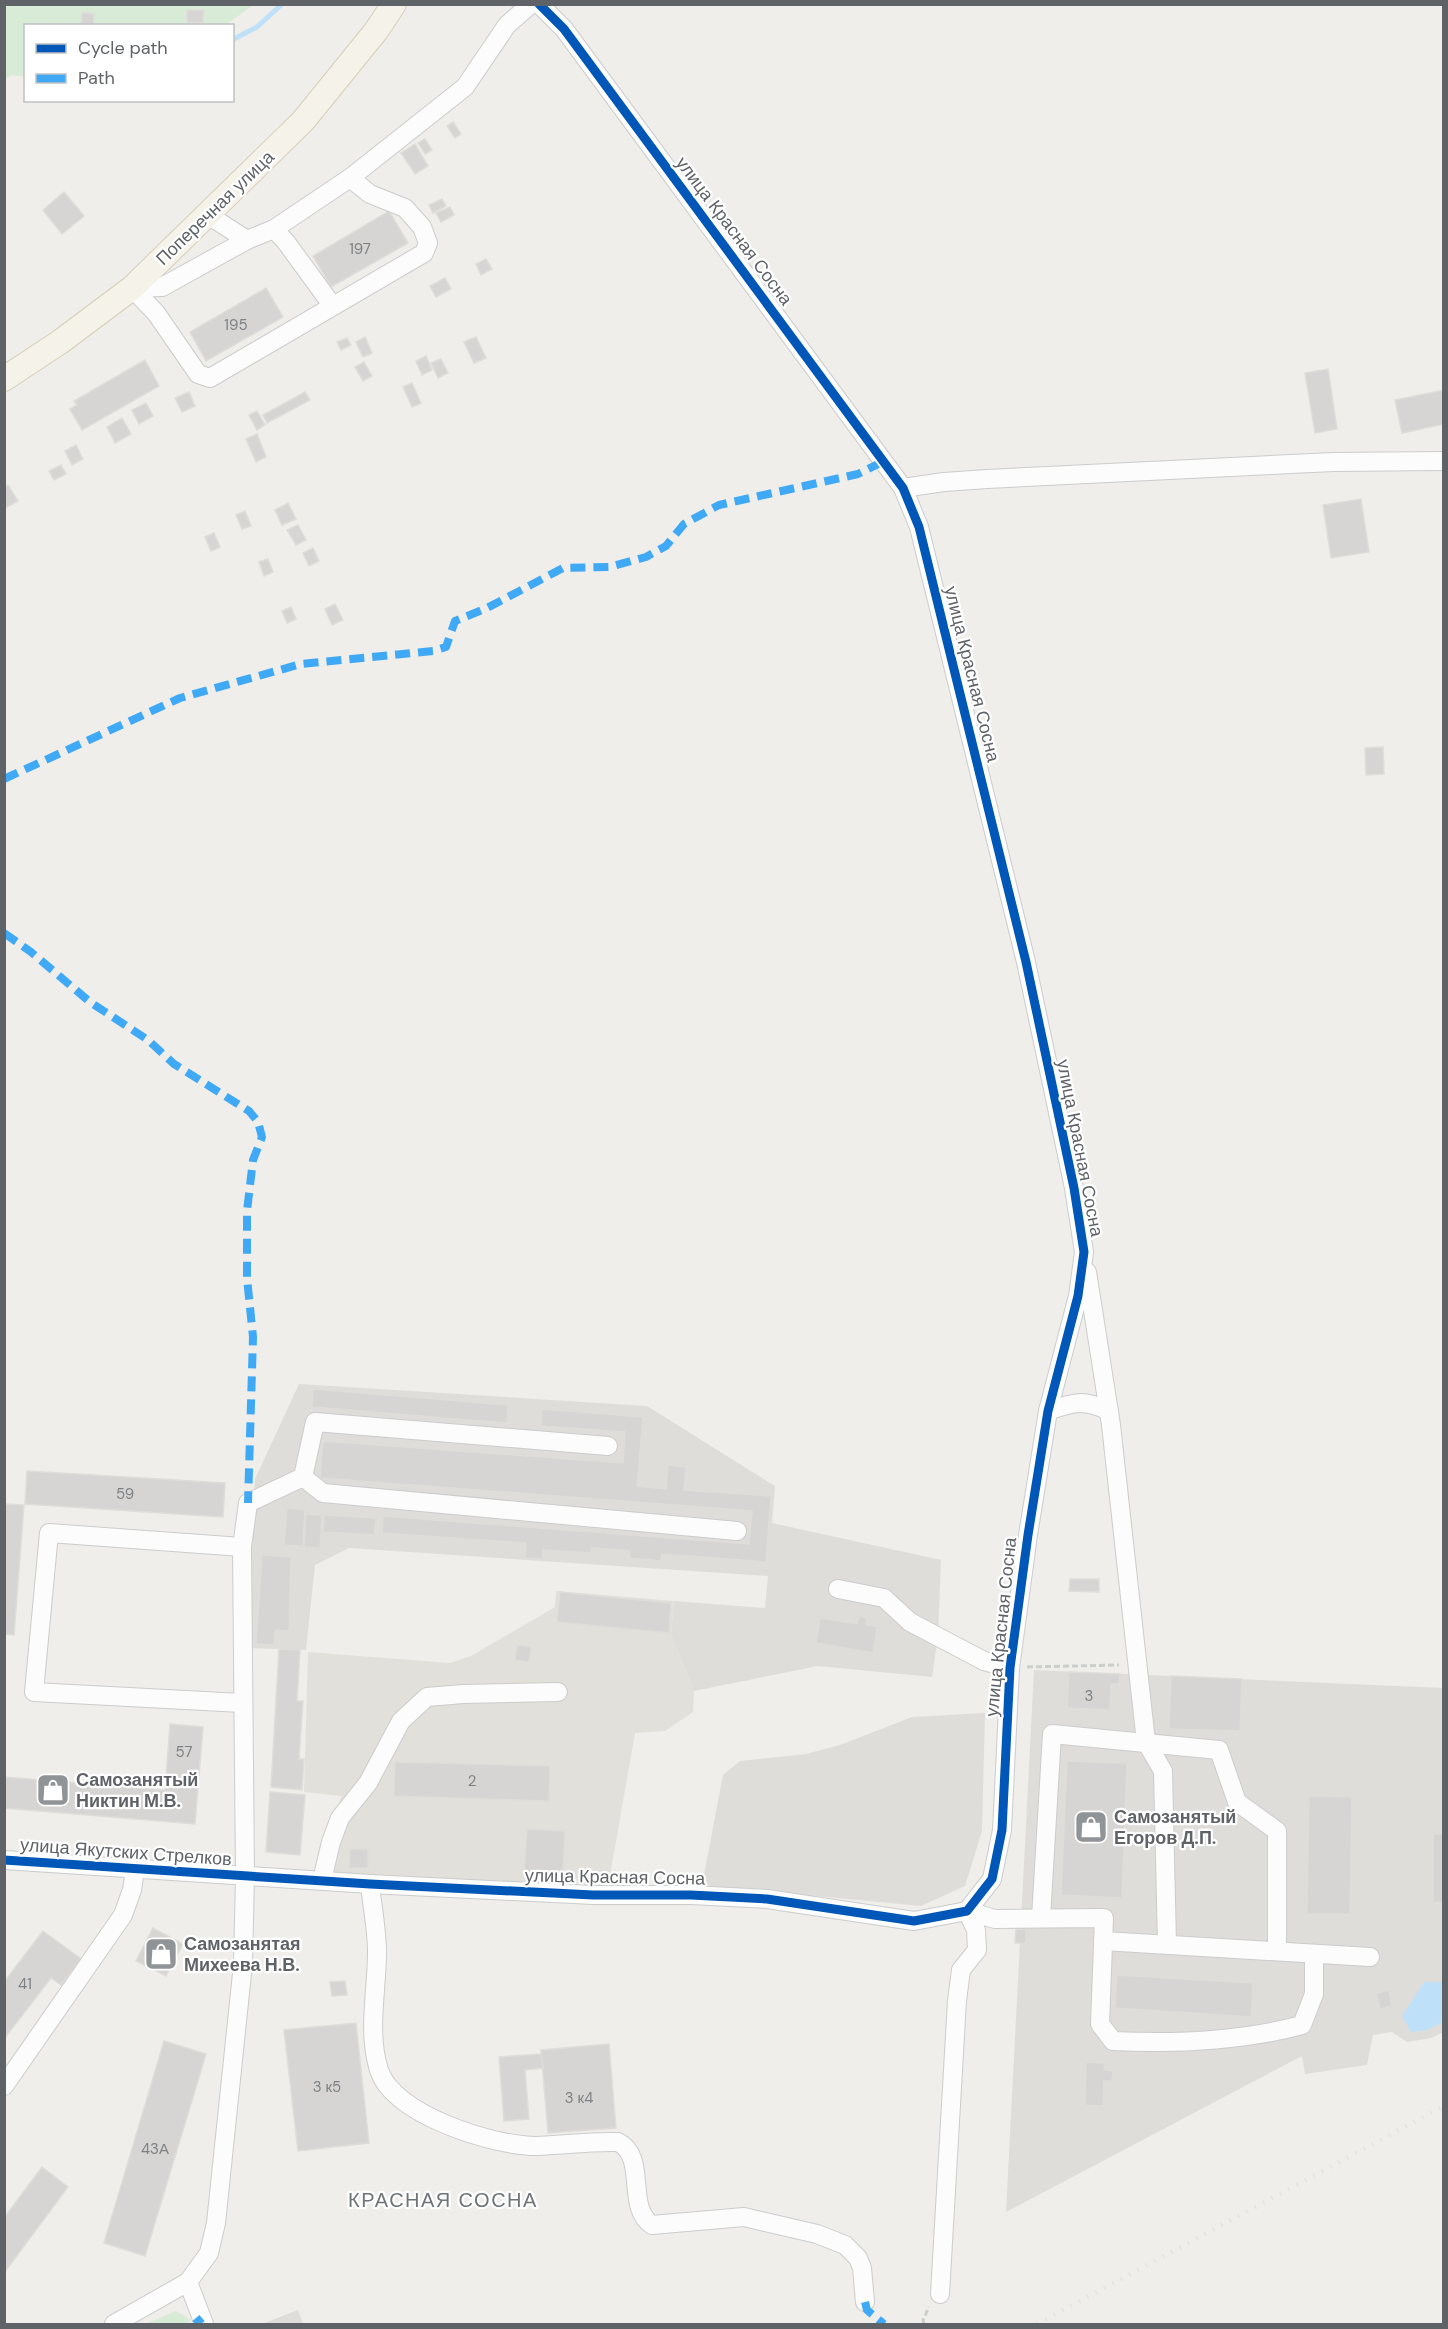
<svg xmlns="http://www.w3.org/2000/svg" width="1448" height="2329" viewBox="0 0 1448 2329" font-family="'DM Sans',sans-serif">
  <rect width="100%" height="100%" fill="#efeeea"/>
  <g fill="#dfddda">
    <polygon points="299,1384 647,1406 775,1486 772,1523 941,1560 938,1636 932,1677 818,1666 694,1691 671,1635 674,1601 765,1608 768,1576 349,1548 315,1565 306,1650 247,1648 255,1479"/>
    <polygon points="1034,1670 1443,1688 1443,2032 1432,2038 1407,2042 1392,2032 1373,2035 1367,2065 1305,2074 1302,2056 1006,2212"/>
    <polygon points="985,1713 982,1831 965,1886 921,1906 702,1885 723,1775 740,1761 806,1754 840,1745 912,1717"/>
    <polygon points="298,2310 303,2324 262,2324"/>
  </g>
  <polygon fill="#e2e0da" points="556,1591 674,1601 671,1635 694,1691 693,1712 665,1731 635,1733 608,1887 334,1873 320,1860 336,1819 341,1796 304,1792 308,1652 450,1663 471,1656 555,1607"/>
  <g fill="#d8ebd6">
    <polygon points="5,5 253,5 226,25 26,26 25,77 12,75 5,78"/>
    <polygon points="176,2311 191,2320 186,2324 145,2324"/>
  </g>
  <polygon fill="#bfe0f9" points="1424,1982 1443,1982 1443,2022 1427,2030 1411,2032 1402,2016"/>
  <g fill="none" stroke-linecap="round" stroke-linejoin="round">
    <polyline stroke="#bfe0f9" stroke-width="5" points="232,40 257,27 282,4"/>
  </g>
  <g fill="#d6d5d3" stroke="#deddd9" stroke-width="1.5">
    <polygon points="187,10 204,10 203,23 187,22"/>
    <polygon points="82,12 94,14 93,26 81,24"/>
    <polygon points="453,122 461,134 455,138 447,126"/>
    <polygon points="425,139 432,150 425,154 418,143"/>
    <polygon points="415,144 428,166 415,174 401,153"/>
    <polygon points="64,192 84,216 62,234 43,210"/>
    <polygon points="442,199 446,206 433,213 429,205"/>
    <polygon points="450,207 454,215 441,222 436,213"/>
    <polygon points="389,211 408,243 331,287 313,256"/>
    <polygon points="486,259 492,269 481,275 476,264"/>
    <polygon points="445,278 451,289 436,297 430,286"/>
    <polygon points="266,288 283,317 206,361 190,332"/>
    <polygon points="365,337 372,353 363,357 356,342"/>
    <polygon points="476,337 486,358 474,363 464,342"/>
    <polygon points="347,338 351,345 341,350 337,342"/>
    <polygon points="426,356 432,370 422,375 416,361"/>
    <polygon points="441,359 448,373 438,378 431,363"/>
    <polygon points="145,360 159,386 82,430 70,409 77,405 74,401"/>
    <polygon points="364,362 372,376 363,381 355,367"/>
    <polygon points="1328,369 1337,429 1315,433 1305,373"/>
    <polygon points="412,383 421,403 412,407 403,387"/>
    <polygon points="1444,390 1444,424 1402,433 1395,400"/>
    <polygon points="189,392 195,406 182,412 175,398"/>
    <polygon points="305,392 310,400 267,423 263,415"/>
    <polygon points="146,403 153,416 139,424 132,410"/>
    <polygon points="257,411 265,425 257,430 249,415"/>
    <polygon points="122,418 131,434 115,443 107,427"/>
    <polygon points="257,434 266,457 256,462 246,439"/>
    <polygon points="76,445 83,459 72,465 65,451"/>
    <polygon points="61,465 66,474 54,480 49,471"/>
    <polygon points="8,485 18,501 5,508 4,488"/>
    <polygon points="1361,499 1369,552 1331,558 1323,505"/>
    <polygon points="288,503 296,519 282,525 275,510"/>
    <polygon points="245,511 251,526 242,529 236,515"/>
    <polygon points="298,525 306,540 296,545 287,530"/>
    <polygon points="214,533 220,547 211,551 205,537"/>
    <polygon points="313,548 319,561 309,566 303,553"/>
    <polygon points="268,559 273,572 264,576 259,562"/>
    <polygon points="335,604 343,620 332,625 325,609"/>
    <polygon points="291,607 296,619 287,623 282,611"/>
    <polygon points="1383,747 1384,774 1366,775 1365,748"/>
    <polygon points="313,1389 508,1405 507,1423 312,1407"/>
    <polygon points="542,1409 643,1417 637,1486 666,1489 668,1465 686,1467 684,1490 771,1496 766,1562 662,1554 661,1561 629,1558 630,1551 592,1548 591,1553 543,1550 542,1559 525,1558 526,1543 382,1533 383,1516 749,1544 752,1511 320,1478 323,1441 623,1463 625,1432 541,1426"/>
    <polygon points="27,1471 225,1483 223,1517 25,1504"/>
    <polygon points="4,1504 24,1505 14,1635 4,1634"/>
    <polygon points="287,1508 305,1510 303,1546 284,1545"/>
    <polygon points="306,1514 322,1515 320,1548 304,1547"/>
    <polygon points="324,1515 376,1518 374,1535 323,1532"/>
    <polygon points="262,1555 291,1557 289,1631 275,1630 274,1645 256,1644"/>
    <polygon points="1070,1579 1099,1579 1099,1592 1069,1591"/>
    <polygon points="560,1592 671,1603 669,1633 557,1622"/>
    <polygon points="859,1616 867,1618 866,1625 877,1627 873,1653 816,1643 820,1618 857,1624"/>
    <polygon points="517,1645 531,1647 529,1662 515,1660"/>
    <polygon points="279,1649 300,1650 297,1701 303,1701 299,1759 304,1759 302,1790 271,1787"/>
    <polygon points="1069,1672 1120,1674 1119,1684 1111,1684 1110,1710 1067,1708"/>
    <polygon points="1171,1676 1242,1679 1240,1731 1169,1729"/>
    <polygon points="170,1724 203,1727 195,1824 4,1808 4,1777 165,1790"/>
    <polygon points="1067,1761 1127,1763 1122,1898 1061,1895"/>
    <polygon points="395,1762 550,1766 549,1801 394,1796"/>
    <polygon points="270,1792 305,1795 300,1855 266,1852"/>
    <polygon points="1309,1796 1352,1797 1350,1914 1307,1914"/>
    <polygon points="527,1829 565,1831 563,1874 524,1872"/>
    <polygon points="1433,1834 1444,1834 1444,1909 1443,1903 1433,1902"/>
    <polygon points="350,1849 368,1849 368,1868 349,1868"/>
    <polygon points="153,1928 183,1944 166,1976 136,1961"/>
    <polygon points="1016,1929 1026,1930 1026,1943 1015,1943"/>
    <polygon points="43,1931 81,1959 61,1985 51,1978 4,2039 4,1982"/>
    <polygon points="1117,1975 1253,1983 1251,2017 1115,2008"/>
    <polygon points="345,1981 347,1995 332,1996 330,1982"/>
    <polygon points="1389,1990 1392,2006 1380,2009 1376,1993"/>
    <polygon points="356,2023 369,2143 298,2151 284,2030"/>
    <polygon points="164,2041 206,2054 145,2256 104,2243"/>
    <polygon points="609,2044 616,2128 548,2133 541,2050"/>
    <polygon points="541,2054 543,2068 525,2070 529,2119 504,2121 499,2057"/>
    <polygon points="1086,2062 1105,2063 1104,2070 1113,2071 1112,2081 1104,2081 1103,2106 1085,2105"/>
    <polygon points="42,2167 68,2187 4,2273 4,2218"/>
  </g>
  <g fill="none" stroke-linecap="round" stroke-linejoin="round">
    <g stroke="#cbcccc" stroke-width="20">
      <g id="minor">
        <polyline points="208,215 247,240"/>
        <polyline points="274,229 286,242 332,305"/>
        <polyline points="132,288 162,287 247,240 274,229 350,178 465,87 507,25 531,4"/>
        <polyline points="132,288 156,313 198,374 210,378 424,253 428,243 422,227 405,208 370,194 350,178"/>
        <polyline points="903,488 944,482 987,479 1333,462 1444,461"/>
        <polyline points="1087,1272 1111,1425 1146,1742 1163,1771 1167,1944"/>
        <path d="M1048 1411C1074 1402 1084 1399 1109 1411"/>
        <polyline points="303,1477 323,1493 737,1531"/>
        <polyline points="303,1477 315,1422 608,1446"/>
        <polyline points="242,1547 49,1533 34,1692 242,1703"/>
        <polyline points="838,1589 884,1598 910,1622 984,1661 1010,1668"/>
        <polyline points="4,1860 370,1884 593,1895 691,1895 767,1899 914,1921 967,1911 992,1879 1002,1830 1010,1668 1028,1535 1048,1411 1078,1296 1084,1252 1074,1188 1026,962 919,527 903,488 564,29 539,4"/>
        <polyline points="322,1880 331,1842 340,1818 368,1783 401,1721 427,1697 463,1694 558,1692"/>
        <path d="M370 1884C372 1906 377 1929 377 1952 377 1991 367 2032 379 2070 393 2115 494 2146 536 2146 564 2145 591 2141 618 2142 648 2157 625 2207 652 2225L744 2217 817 2234 845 2245 858 2258 862 2268 865 2302"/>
        <path d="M967 1911 995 1919 1104 1918 1100 2024 1113 2041C1175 2044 1242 2041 1302 2025L1314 1994V1954"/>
        <polyline points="1041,1918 1052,1734 1219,1750 1237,1802 1277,1831 1277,1951"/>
        <polyline points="1103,1941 1370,1957"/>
        <polyline points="4,2086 123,1915 132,1890 135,1870"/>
        <polyline points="188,2282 204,2324"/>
        <polyline points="940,2294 957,2001 961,1970 977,1950 976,1930 967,1911"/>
        <polyline points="114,2324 188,2282 209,2253 216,2223 243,1964 245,1876 242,1547 248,1503 303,1477"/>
      </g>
    </g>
    <g stroke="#d7ceb8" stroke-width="26">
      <polyline id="major" points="4,379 60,342 132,288 303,121 376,31 394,4"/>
    </g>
    <g stroke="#cacfcc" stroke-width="3" stroke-dasharray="6 3" stroke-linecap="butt">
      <polyline points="1027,1667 1119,1665"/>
      <polyline points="924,2324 923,2320 929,2307"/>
    </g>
    <use href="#minor" stroke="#fdfcfc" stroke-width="18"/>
    <use href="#major" stroke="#f4f2e9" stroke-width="24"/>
    <polyline stroke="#e4e4e4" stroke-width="4.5" stroke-dasharray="1.5 8" stroke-linecap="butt" points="1037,2324 1444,2106"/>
    <g stroke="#3fa9f5" stroke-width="8" stroke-dasharray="15 8" stroke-linecap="butt">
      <polyline points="4,779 180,698 301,664 433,651 446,647 455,621 487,608 563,568 609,567 646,557 666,546 684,524 719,505 858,474 884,461"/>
      <polyline points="4,933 31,952 90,1002 148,1040 174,1064 249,1111 258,1122 262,1137 253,1160 247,1211 247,1278 253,1337 248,1503"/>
      <polyline points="865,2302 867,2310 884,2324"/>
      <polyline points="195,2324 202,2318"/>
    </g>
    <g stroke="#fff" stroke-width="13">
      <polyline id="cycleway" points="4,1860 370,1884 593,1895 691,1895 767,1899 914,1921 967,1911 992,1879 1002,1830 1010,1668 1028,1535 1048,1411 1078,1296 1084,1252 1074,1188 1026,962 919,527 903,488 564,29 539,4"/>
    </g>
    <use href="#cycleway" stroke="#0057b8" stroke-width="9"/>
  </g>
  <defs>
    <g id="shop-square" transform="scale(1.725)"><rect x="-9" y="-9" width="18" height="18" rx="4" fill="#919496" stroke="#fff"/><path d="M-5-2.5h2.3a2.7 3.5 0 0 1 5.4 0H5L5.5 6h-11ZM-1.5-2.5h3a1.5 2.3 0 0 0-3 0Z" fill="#fff"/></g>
  </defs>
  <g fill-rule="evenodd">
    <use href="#shop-square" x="53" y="1790"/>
    <use href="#shop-square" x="1091" y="1827"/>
    <use href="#shop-square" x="161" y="1954"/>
  </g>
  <g text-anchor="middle" stroke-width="4.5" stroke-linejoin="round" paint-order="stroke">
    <g font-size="15" fill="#7e8184">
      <text x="360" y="254">197</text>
      <text x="236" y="330">195</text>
      <text x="125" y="1499">59</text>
      <text x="1089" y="1701">3</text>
      <text x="184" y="1757">57</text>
      <text x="472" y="1786">2</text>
      <text x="25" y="1989">41</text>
      <text x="327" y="2092">3 к5</text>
      <text x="579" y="2103">3 к4</text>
      <text x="155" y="2154">43А</text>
    </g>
    <g font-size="18" fill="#5f6368" stroke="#fff">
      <text transform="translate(215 208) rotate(-44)" y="6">Поперечная улица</text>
      <text transform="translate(734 231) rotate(53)" y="6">улица Красная Сосна</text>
      <text transform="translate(972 674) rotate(76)" y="6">улица Красная Сосна</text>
      <text transform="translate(1080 1148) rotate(79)" y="6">улица Красная Сосна</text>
      <text transform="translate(1001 1627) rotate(-84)" y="6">улица Красная Сосна</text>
      <text transform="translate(126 1852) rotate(4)" y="6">улица Якутских Стрелков</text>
      <text transform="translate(615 1877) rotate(1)" y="6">улица Красная Сосна</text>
    </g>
    <g font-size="18" font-weight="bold" fill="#5f6368" stroke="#fff" text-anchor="start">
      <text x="76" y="1786">Самозанятый<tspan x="76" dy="21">Никтин М.В.</tspan></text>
      <text x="1114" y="1823">Самозанятый<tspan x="1114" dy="21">Егоров Д.П.</tspan></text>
      <text x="184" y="1950">Самозанятая<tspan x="184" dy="21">Михеева Н.В.</tspan></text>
    </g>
    <g font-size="20" letter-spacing="1.5" fill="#70757a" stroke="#fff">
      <text x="443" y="2207">КРАСНАЯ СОСНА</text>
    </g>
  </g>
  <rect width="1448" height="2329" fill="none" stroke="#5f6368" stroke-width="12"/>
  <rect x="24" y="24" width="210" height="78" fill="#ffffff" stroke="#bfc1c3" stroke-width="1.5"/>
  <rect x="36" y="44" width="30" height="9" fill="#0057b8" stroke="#bfc1c3" stroke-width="1.5"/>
  <text x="78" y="54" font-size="18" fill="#5f6368">Cycle path</text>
  <rect x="36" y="74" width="30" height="9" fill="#3fa9f5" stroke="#bfc1c3" stroke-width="1.5"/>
  <text x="78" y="84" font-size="18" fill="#5f6368">Path</text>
</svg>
